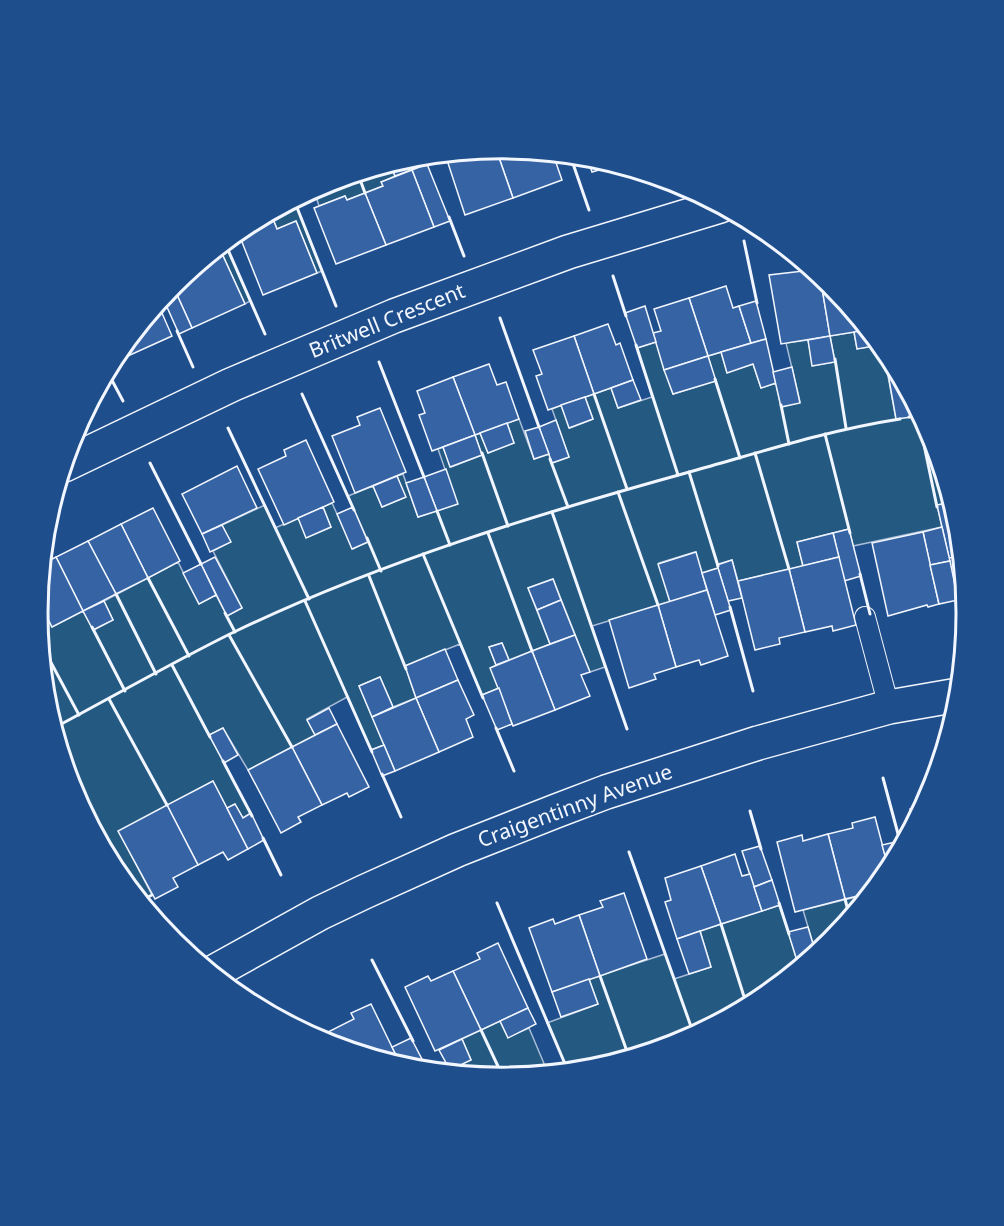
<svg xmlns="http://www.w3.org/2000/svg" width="1004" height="1226" viewBox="0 0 1004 1226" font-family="'Noto Sans',sans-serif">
  <rect width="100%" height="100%" fill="#1f4e8c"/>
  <g fill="#245a82" stroke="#a8bbd7" stroke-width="1.5">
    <polygon points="390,164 395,176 382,182 383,186 347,200 345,196 319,206 314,190 325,184"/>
    <polygon points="294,200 322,271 317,273 296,221 277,229 273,219 239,231"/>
    <polygon points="225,243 250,301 245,304 219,247"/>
    <polygon points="854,332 857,349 880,345 883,349 896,419 912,416 909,394 931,436 951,502 937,505 942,527 853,546 849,529 797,542 803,566 738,581 732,560 718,564 718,568 702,573 695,552 659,563 670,602 592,626 605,667 590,672 553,579 528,588 550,644 509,660 502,643 489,647 496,665 491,668 499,688 482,695 460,644 405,666 416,698 393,707 380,677 359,686 384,745 371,750 347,697 307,719 315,735 248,770 223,728 209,735 251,813 243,818 235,804 227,808 213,781 119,832 152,895 140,901 132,891 110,854 108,856 73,790 46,703 38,607 41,606 52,627 83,611 94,630 113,620 104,601 178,562 199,604 216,595 227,616 242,608 213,551 230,542 222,525 265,505 275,528 298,518 307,537 331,527 323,507 332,503 353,549 368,541 348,496 373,486 382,507 405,497 397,476 403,474 418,517 457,504 438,449 443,447 451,467 482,455 475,435 480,433 488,453 514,443 507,423 519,419 534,459 549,454 552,463 569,457 552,409 561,405 570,428 593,419 585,397 611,388 618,408 652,397 637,348 656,342 673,394 715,381 708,356 721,352 727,372 753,364 761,388 776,383 781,407 800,402 786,343 808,340 813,366 835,362 830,336"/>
    <polygon points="860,896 862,903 830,942 816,954 803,910"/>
    <polygon points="780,905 799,967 760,999 679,1042 592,1069 568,1071 547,1023 598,1004 589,979 665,954 674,979 711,967 700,931"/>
    <polygon points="500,1021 508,1037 529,1028 548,1073 502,1077 451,1072 450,1070 471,1060 462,1039"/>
  </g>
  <g fill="#3563a3" stroke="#f2f6ff" stroke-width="1.5">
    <polygon points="496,149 553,154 562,180 513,198"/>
    <polygon points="496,149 513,198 465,215 446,157 458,153"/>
    <polygon points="424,156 427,164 395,176 390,164 412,157"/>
    <polygon points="587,157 593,157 616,165 592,172"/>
    <polygon points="427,164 450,221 434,227 412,170"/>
    <polygon points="412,170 434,227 386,245 365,193 383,186 381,182"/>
    <polygon points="365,193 386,245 336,264 314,208 345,196 347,200"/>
    <polygon points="273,219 277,229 296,221 317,273 263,295 238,232"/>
    <polygon points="219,247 245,304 192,328 173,286"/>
    <polygon points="812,270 820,276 830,336 781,344 769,275"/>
    <polygon points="820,276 831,285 867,330 830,336"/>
    <polygon points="173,286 192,328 179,334 163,298"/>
    <polygon points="726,286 733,308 739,306 751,343 708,356 689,298"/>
    <polygon points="689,298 708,356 664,370 653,333 661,331 654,309"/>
    <polygon points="756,301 766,339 751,343 739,306"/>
    <polygon points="158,304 172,336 119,360 117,354"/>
    <polygon points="645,306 656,342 637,348 625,313"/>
    <polygon points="608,324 616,345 620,343 633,380 594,394 574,336"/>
    <polygon points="867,330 880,345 857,349 854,332"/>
    <polygon points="574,336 594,394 548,410 536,376 542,374 533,350"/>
    <polygon points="830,336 835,362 812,366 808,340"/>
    <polygon points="766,339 776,383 761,388 753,364 727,373 721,352"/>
    <polygon points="884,351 888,355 909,394 912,417 896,419"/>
    <polygon points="708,356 716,381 673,394 664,370"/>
    <polygon points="489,364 497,385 506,382 519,419 475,435 453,377"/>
    <polygon points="792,367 800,403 781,407 773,372"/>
    <polygon points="453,377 475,435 432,451 419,415 425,413 417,391"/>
    <polygon points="633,380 641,400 618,408 611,388"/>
    <polygon points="585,397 593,419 569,428 561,405"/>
    <polygon points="380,408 406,472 355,493 332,436 360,425 357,417"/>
    <polygon points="556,420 569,457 552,463 539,427"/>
    <polygon points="507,423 514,443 488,453 480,433"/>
    <polygon points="539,427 549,454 534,459 525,431"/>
    <polygon points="475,435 482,455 450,467 443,447"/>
    <polygon points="306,440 334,502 284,525 258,469 286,456 284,450"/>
    <polygon points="237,466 257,508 202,534 182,494"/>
    <polygon points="446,469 458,504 437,511 424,477"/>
    <polygon points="397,476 406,497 382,507 373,486"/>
    <polygon points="424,477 437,511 418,517 406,483"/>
    <polygon points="951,502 958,523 961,556 949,558 937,505"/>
    <polygon points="323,507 331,527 306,538 298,518"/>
    <polygon points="353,507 368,542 352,549 337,514"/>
    <polygon points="153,508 180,561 148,578 121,524"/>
    <polygon points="121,524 148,578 116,594 88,541"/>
    <polygon points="222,525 231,542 210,552 202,534"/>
    <polygon points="942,527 950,561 930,565 923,532"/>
    <polygon points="849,529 861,576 844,581 833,533"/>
    <polygon points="923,532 939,604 928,607 927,605 888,616 872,543"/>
    <polygon points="833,533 839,557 803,566 797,542"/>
    <polygon points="88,541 116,594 83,611 56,557"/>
    <polygon points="696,552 707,590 670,602 658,564"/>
    <polygon points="56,557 83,611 52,627 39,601 42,564"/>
    <polygon points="215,557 242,608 227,616 201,564"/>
    <polygon points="839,557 856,625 833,631 832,626 805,632 789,569"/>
    <polygon points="732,560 742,598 728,601 717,565"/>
    <polygon points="950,561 958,600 939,604 930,565"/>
    <polygon points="201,564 216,595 199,604 183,573"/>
    <polygon points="718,568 731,610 715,615 702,573"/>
    <polygon points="789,569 805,632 779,638 780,644 755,650 738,581"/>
    <polygon points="553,579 561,600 537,610 528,588"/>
    <polygon points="707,590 728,656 701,665 699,660 676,667 658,605"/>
    <polygon points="561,600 575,635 550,644 537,610"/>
    <polygon points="104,601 113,620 93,630 83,611"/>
    <polygon points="658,605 676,667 654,674 656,679 629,688 609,620"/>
    <polygon points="575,635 590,672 581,675 590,696 555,710 532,651"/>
    <polygon points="502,643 509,660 496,665 489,647"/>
    <polygon points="445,649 458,680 416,698 405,666"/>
    <polygon points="532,651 555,710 513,726 490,668"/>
    <polygon points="380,677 393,707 372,717 359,686"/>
    <polygon points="458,680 474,715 466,719 473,737 439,752 416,698"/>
    <polygon points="499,688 512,724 497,730 482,695"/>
    <polygon points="416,698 439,752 395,771 372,717"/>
    <polygon points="329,708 337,724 315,735 307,720"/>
    <polygon points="337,724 369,787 349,797 347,793 322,805 292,747"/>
    <polygon points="223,728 238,755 224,763 209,735"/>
    <polygon points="384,745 395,771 382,776 371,750"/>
    <polygon points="292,747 322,805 298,817 301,822 281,833 248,770"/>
    <polygon points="213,781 248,849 228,860 223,852 198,865 167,805"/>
    <polygon points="235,804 243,818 251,813 264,840 248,849 227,808"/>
    <polygon points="167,805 198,865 173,878 178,887 155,899 118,831"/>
    <polygon points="923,806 913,825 910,809"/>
    <polygon points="875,817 889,870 870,893 845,899 828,834 853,828 852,823"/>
    <polygon points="828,834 845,899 795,912 777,842 802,835 803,841"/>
    <polygon points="900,841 901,847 889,870 882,845"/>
    <polygon points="760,846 772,880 754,887 742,851"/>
    <polygon points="110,854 123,876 121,877 108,856"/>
    <polygon points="735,854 742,876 750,874 762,911 721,924 701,866"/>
    <polygon points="701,866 721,924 677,939 665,902 671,900 665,878"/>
    <polygon points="772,880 780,905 762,911 754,887"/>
    <polygon points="624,893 647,959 600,976 579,915 603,907 600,901"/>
    <polygon points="579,915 600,976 552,992 529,928 553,919 555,924"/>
    <polygon points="808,927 816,954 799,967 788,932"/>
    <polygon points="700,931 711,967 689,974 677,939"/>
    <polygon points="498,943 528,1008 481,1030 453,971 480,959 477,953"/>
    <polygon points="453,971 481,1030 435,1051 405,987 428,976 431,981"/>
    <polygon points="589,979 598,1004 561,1017 552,992"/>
    <polygon points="371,1004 392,1047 401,1065 335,1045 328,1032 354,1019 351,1013"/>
    <polygon points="528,1008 536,1024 508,1038 500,1021"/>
    <polygon points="328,1032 335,1045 316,1038"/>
    <polygon points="411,1038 425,1065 417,1069 401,1065 392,1047"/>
    <polygon points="462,1039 471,1060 450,1070 439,1050"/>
  </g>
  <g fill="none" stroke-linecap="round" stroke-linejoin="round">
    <g stroke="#f2f6ff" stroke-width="22">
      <polyline id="lane" points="865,617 889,707"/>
    </g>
    <g stroke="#f2f6ff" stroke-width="36">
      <g id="street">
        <polyline points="64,465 231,385 394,316 568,252 720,206"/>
        <polyline points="212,973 320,913 364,892 457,850 556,811 606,792 758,743 889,707 958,695"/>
      </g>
    </g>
    <use href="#lane" stroke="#1f4e8c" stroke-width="20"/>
    <use href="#street" stroke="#1f4e8c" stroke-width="33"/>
    <g stroke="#f2f6ff" stroke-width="3">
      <polyline points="570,155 589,210"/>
      <polyline points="358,174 365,193"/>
      <polyline points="294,200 336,306"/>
      <polyline points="449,217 464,256"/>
      <polyline points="744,241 757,303"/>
      <polyline points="225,243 265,334"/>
      <polyline points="613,276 626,316"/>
      <polyline points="500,318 539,427"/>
      <polyline points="177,331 193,367"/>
      <polyline points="636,345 678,475"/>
      <polyline points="835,359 846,428"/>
      <polyline points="379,362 424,477"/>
      <polyline points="107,371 123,401"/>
      <polyline points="715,379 740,458"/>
      <polyline points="302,394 354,510"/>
      <polyline points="594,394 627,489"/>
      <polyline points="781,405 789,444"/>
      <polyline points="918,416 937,507"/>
      <polyline points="909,417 920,415"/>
      <polyline points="228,428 309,599"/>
      <polyline points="825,434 850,533"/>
      <polyline points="482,453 508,526"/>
      <polyline points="755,453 789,569"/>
      <polyline points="550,459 568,507"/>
      <polyline points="150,463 201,564"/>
      <polyline points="689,472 718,566"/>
      <polyline points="618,492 658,605"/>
      <polyline points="437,511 450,545"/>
      <polyline points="552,512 627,729"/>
      <polyline points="488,533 532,651"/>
      <polyline points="367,538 381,571"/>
      <polyline points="423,554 483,698"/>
      <polyline points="860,574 870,614"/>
      <polyline points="369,576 406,669"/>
      <polyline points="148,578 189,656"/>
      <polyline points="116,594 156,674"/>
      <polyline points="958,598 965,633"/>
      <polyline points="305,601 372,752"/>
      <polyline points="730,607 753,691"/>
      <polyline points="225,613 235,632"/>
      <polyline points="92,627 125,691"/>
      <polyline points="229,635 292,747"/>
      <polyline points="40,642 79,715"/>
      <polyline points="172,665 210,737"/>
      <polyline points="109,699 167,805"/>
      <path d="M54 728C114 696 173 662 234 632 380 562 537 514 693 471 761 452 829 430 900 419"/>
      <polyline points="496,728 514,771"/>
      <polyline points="223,761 252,816"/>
      <polyline points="382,774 401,817"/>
      <polyline points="883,778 901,845"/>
      <polyline points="82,808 112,857"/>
      <polyline points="750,811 761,849"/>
      <polyline points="263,838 281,875"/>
      <polyline points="629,852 694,1035"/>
      <polyline points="121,873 132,891"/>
      <polyline points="845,899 850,918"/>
      <polyline points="140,901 152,895"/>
      <polyline points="497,903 568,1071"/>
      <polyline points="779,903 789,934"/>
      <polyline points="721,924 747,1006"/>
      <polyline points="372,960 413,1041"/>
      <polyline points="600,976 629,1057"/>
      <polyline points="481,1030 503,1077"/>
    </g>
  </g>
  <g text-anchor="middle" stroke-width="4.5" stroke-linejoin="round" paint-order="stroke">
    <g font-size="21" fill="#f2f6ff" stroke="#1f4e8c">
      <text transform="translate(387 321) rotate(-22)" y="7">Britwell Crescent</text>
      <text transform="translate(575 806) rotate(-20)" y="7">Craigentinny Avenue</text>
    </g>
  </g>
  <path d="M0 0H1004V1226H0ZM48 613a454 454 0 1 1 908 0a454 454 0 1 1-908 0Z" fill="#1f4e8c" fill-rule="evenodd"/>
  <path fill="none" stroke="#f2f6ff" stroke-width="3" d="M48 613a454 454 0 1 1 908 0a454 454 0 1 1-908 0Z"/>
</svg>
